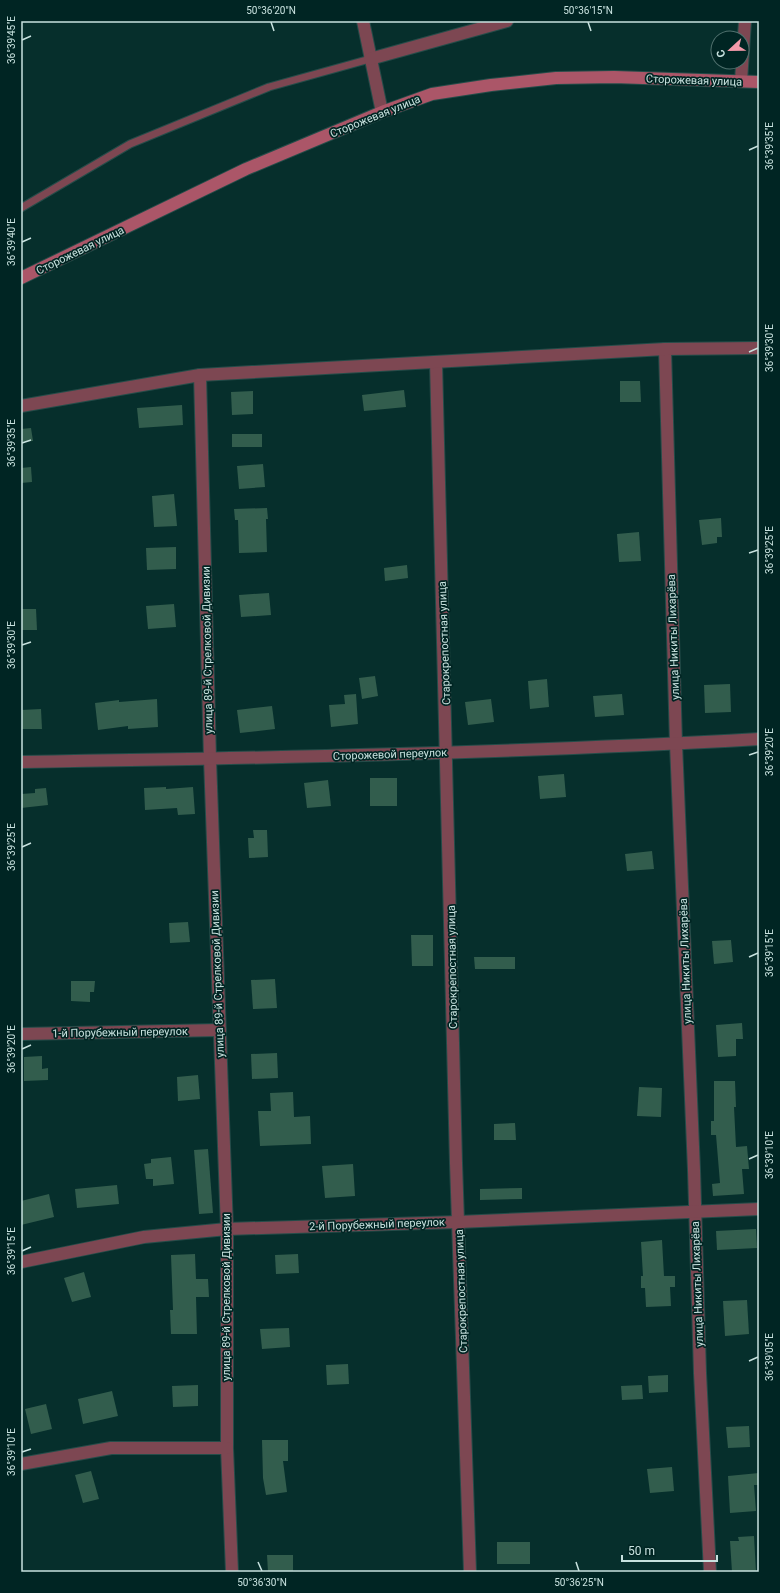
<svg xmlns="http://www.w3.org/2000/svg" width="780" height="1593" viewBox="0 0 780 1593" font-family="Roboto,sans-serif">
  <rect width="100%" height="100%" fill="#062f2c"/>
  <g fill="#325d4d">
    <polygon points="620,381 640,381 641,402 620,402"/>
    <polygon points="404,390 406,407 364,411 362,395"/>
    <polygon points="253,391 253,414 232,415 231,392"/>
    <polygon points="182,405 183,425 139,428 137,408"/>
    <polygon points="31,428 33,441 21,442 21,429"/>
    <rect x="232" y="434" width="30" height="13"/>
    <polygon points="263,464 265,487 239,489 237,466"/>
    <polygon points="31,467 32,482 21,483 21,468"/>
    <polygon points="174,494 177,526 154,527 152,496"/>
    <polygon points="267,508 268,519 266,519 267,552 239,553 238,520 235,520 234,509"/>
    <polygon points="721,518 722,537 717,537 717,543 702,545 699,520"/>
    <polygon points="639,532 641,561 619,562 617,534"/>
    <polygon points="176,547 176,569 147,570 146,548"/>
    <polygon points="407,565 408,578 385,581 384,568"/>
    <polygon points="269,593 271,615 241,617 239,595"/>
    <polygon points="174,604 176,627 148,629 146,606"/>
    <polygon points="21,609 36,609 37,630 21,630"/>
    <polygon points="375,676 378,696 362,699 359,678"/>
    <polygon points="547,679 549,707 530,709 528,681"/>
    <polygon points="730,684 731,712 705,713 704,685"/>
    <polygon points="356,694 358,724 331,727 329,705 345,704 344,695"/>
    <polygon points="622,694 624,715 595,717 593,696"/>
    <polygon points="157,699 158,727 128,729 128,726 98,730 95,703 119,700 119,702"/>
    <polygon points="491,699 494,722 468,725 465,702"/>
    <polygon points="272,706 275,729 240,733 237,710"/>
    <polygon points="41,709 42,729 21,729 21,710"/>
    <polygon points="564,774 566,797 540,799 538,776"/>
    <rect x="370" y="778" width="27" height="28"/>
    <polygon points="328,780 331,806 307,808 304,783"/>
    <polygon points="166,787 166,789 193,787 195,814 178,815 177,808 145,810 144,788"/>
    <polygon points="46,788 48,805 21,808 21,794 35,793 35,789"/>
    <polygon points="253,830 267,830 268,857 249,858 248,838 254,838"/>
    <polygon points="652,851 654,869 627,871 625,854"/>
    <polygon points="188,922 190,942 170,943 169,923"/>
    <polygon points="411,935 433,935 433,966 412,966"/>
    <polygon points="731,940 733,962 714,964 712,941"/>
    <polygon points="474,957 515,957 515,969 475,969"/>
    <polygon points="275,979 277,1008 253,1009 251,980"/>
    <polygon points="71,981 95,981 94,992 90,992 90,1002 71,1001"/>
    <polygon points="742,1023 743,1039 736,1039 736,1056 718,1057 716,1025"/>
    <polygon points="277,1053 278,1078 252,1079 251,1054"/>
    <polygon points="42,1056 42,1069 48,1068 48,1080 24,1081 24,1057"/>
    <polygon points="198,1075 200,1099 178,1101 177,1077"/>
    <polygon points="714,1081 735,1081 736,1107 734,1107 736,1147 747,1146 749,1169 742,1169 744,1194 713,1196 712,1184 720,1183 716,1135 711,1135 711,1121 714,1121"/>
    <polygon points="639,1087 662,1088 661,1117 637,1116"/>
    <polygon points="293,1092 294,1117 310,1116 311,1144 260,1146 258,1111 271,1111 270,1093"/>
    <polygon points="515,1123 516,1140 494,1140 494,1124"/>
    <polygon points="208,1149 213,1213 199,1214 194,1150"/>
    <polygon points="171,1157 174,1184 153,1186 153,1179 146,1179 144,1164 151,1163 151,1159"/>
    <polygon points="353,1164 355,1196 325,1198 322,1166"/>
    <polygon points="117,1185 119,1204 77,1208 75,1189"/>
    <polygon points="522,1188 522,1199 480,1200 480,1189"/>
    <polygon points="49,1194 54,1217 21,1225 21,1201"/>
    <polygon points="756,1229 757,1248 717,1250 716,1231"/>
    <polygon points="662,1240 664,1276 675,1276 675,1287 670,1287 671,1306 646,1307 645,1288 641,1288 641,1276 643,1276 641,1242"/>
    <polygon points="195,1254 196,1279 208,1279 209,1297 196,1297 197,1334 171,1334 170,1310 173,1310 171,1255"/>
    <polygon points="298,1254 299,1273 276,1274 275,1255"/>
    <polygon points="84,1272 91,1297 72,1302 64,1278"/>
    <polygon points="747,1300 749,1334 725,1336 723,1301"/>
    <polygon points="289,1328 290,1347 262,1349 260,1329"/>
    <polygon points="348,1364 349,1384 327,1385 326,1365"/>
    <polygon points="668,1375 668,1392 649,1393 648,1376"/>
    <polygon points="198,1385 198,1406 173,1407 172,1386"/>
    <polygon points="642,1385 643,1399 622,1400 621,1386"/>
    <polygon points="112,1391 118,1416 83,1424 78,1399"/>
    <polygon points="46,1404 52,1429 31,1434 25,1409"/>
    <polygon points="749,1426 750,1447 728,1448 726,1427"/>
    <polygon points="262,1440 288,1440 288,1461 283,1461 287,1492 266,1495 263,1478"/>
    <polygon points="672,1467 674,1491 650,1493 647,1469"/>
    <polygon points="91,1471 99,1499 83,1503 75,1475"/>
    <polygon points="759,1473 759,1485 754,1485 756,1511 730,1513 728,1476"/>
    <polygon points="754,1536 756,1572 732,1572 730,1541 739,1541 738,1537"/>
    <rect x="497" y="1542" width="33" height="22"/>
    <polygon points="267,1555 293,1555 293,1572 268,1572"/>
  </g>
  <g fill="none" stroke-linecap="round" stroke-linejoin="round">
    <g stroke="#254c49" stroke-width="9">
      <polyline id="lane" points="21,208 130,144 269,87 370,59"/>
    </g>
    <g stroke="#254c49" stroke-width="14">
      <g id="street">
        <polyline points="363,21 382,112"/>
        <polyline points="370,59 507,21"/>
        <polyline points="741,81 745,21"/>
        <polyline points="665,349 676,744 694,1170 700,1373 710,1572"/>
        <polyline points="436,362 456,1163 470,1572"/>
        <polyline points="200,375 210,759 227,1229 227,1448 232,1572"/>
        <polyline points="21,406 200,375 665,349 759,348"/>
        <path d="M21 762C267 758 513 753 759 739"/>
        <polyline points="21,1034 220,1030"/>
        <polyline points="21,1262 144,1237 227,1229 458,1222 759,1209"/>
        <polyline points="21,1464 111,1448 227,1448"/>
      </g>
    </g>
    <g stroke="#254c49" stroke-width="14">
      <polyline id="secondary" points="21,278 246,169 382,112 432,94 491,85 556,78 614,77 759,82"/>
    </g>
    <use href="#lane" stroke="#7d4752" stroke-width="7"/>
    <use href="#street" stroke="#7d4752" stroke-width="12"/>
    <use href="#secondary" stroke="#ab5668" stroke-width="12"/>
  </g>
  <path fill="none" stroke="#c8e2df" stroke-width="1.5" d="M271 22 274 31M588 22 591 31M22 40 31 36M749 150 758 146M22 242 31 238M749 352 758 348M22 443 31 440M749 553 758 550M22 645 31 642M749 755 758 752M22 847 31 843M749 957 758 953M22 1049 31 1045M749 1159 758 1155M22 1251 31 1247M749 1361 758 1357M22 1452 31 1449M258 1562 262 1571M576 1562 579 1571"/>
  <g text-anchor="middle" stroke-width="3.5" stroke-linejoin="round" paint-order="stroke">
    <g font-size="11" fill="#c8e2df" stroke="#002523">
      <text transform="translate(694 80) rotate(2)" y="4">Сторожевая улица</text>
      <text transform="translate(375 116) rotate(-22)" y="4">Сторожевая улица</text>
      <text transform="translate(80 250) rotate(-26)" y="4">Сторожевая улица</text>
      <text transform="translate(673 637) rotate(-92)" y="4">улица Никиты Лихарёва</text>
      <text transform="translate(444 643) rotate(-92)" y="4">Старокрепостная улица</text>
      <text transform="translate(207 650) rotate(-91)" y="4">улица 89-й Стрелковой Дивизии</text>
      <text transform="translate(390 754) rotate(-2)" y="4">Сторожевой переулок</text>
      <text transform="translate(685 961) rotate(-92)" y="4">улица Никиты Лихарёва</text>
      <text transform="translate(452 967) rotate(-91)" y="4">Старокрепостная улица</text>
      <text transform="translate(217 974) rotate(-92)" y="4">улица 89-й Стрелковой Дивизии</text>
      <text transform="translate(120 1032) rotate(-1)" y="4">1-й Порубежный переулок</text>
      <text transform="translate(377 1224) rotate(-2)" y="4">2-й Порубежный переулок</text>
      <text transform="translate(697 1284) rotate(-92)" y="4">улица Никиты Лихарёва</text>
      <text transform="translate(461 1291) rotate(-92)" y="4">Старокрепостная улица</text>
      <text transform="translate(226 1297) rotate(-90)" y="4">улица 89-й Стрелковой Дивизии</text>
    </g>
  </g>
  <rect width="780" height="1593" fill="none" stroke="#002523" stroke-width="44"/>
  <g transform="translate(730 50) rotate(248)"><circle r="19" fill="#002523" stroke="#50716e"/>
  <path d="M0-3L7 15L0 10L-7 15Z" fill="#f39aaa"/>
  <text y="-6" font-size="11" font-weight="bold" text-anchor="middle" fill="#c8e2df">С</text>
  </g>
  <path d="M622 1555v6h95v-6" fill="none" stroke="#c8e2df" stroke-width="2"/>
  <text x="628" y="1555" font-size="12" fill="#c8e2df" stroke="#002523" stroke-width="3" paint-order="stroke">50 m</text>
  <rect x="22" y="22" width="736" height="1549" fill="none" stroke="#c8e2df" stroke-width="1.5"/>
  <g font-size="10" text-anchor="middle" fill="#c8e2df">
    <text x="271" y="14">50°36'20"N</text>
    <text x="588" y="14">50°36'15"N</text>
    <text transform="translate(11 40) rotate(-90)" y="4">36°39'45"E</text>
    <text transform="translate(769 146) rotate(-90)" y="4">36°39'35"E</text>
    <text transform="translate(11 242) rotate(-90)" y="4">36°39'40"E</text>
    <text transform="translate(769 348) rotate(-90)" y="4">36°39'30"E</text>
    <text transform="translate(11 443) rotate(-90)" y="4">36°39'35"E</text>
    <text transform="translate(769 550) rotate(-90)" y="4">36°39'25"E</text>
    <text transform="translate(11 645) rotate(-90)" y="4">36°39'30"E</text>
    <text transform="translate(769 752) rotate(-90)" y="4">36°39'20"E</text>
    <text transform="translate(11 847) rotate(-90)" y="4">36°39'25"E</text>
    <text transform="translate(769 953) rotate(-90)" y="4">36°39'15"E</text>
    <text transform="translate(11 1049) rotate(-90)" y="4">36°39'20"E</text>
    <text transform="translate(769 1155) rotate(-90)" y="4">36°39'10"E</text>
    <text transform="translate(11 1251) rotate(-90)" y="4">36°39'15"E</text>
    <text transform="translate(769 1357) rotate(-90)" y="4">36°39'05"E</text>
    <text transform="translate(11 1452) rotate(-90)" y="4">36°39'10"E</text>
    <text x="262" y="1586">50°36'30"N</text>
    <text x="579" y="1586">50°36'25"N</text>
  </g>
</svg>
